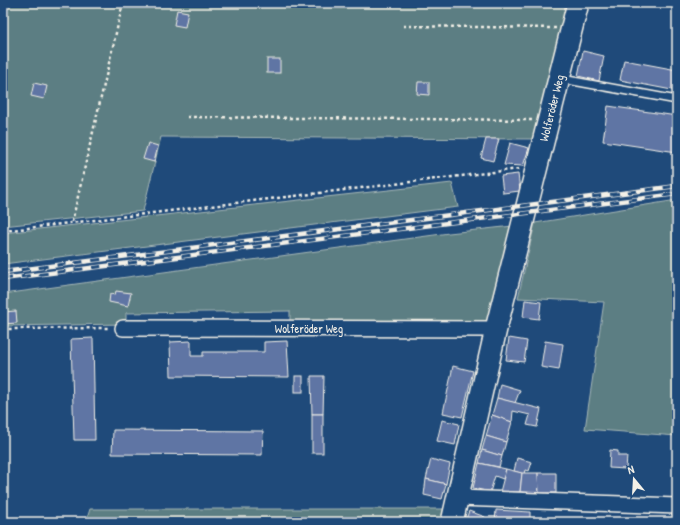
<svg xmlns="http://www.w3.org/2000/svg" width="680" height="525" viewBox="0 0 680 525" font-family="'Patrick Hand',sans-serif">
  <rect width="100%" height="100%" fill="#1f4a7a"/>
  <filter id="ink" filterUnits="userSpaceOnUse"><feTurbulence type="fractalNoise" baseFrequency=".025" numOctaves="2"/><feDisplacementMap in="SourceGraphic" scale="8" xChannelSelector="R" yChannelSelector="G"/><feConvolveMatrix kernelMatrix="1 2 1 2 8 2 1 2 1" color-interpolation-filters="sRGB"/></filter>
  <g filter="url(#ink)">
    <g fill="#5c7e83" stroke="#a8b8b6">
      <polygon points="3,3 567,3 536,139 161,137 143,211 3,226"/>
      <polygon points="452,183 458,207 3,264 3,233"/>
      <polygon points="677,200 677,436 585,429 604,302 518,298 535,223"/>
      <polygon points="513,226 496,315 482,324 290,325 290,311 126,313 126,324 3,326 3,294 449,233"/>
      <polygon points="90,509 446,509 443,522 86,522"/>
    </g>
    <g fill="#5f74a4" stroke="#f4f1e8">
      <polygon points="177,10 188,12 185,27 174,25"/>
      <polygon points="583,51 604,56 599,81 578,76"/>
      <rect x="267" y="59" width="13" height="14"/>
      <polygon points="624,60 677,70 677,91 620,80"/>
      <polygon points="418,82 429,82 429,95 417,94"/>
      <polygon points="34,83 47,86 44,99 31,96"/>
      <polygon points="608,106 677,116 677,152 603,141"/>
      <polygon points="486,139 499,139 493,161 481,158"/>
      <polygon points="148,143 158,146 154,162 143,159"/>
      <polygon points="510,143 529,148 523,166 504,165"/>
      <polygon points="518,174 520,191 503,193 501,176"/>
      <polygon points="116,291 131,293 128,306 109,302 110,294 115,295"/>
      <polygon points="525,300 541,302 539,319 523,317"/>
      <polygon points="16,311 17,323 3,324 3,312"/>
      <polygon points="93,338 95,440 74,440 71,339"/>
      <polygon points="509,338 527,341 524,362 506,360"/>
      <polygon points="191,341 191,356 203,356 203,352 264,352 264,342 287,341 289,377 171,376 170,342"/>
      <polygon points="545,341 563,344 559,370 541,367"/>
      <polygon points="453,366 473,371 462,417 443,413"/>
      <rect x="295" y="376" width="8" height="16"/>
      <polygon points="311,376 324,376 323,414 312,414"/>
      <polygon points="500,384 520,390 515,403 497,398"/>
      <polygon points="497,398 541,409 537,427 527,425 530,415 513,411 512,422 492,415"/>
      <rect x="312" y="414" width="11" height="39"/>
      <polygon points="492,415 512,422 506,442 486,436"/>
      <polygon points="442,420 459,424 455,445 437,441"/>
      <polygon points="113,430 263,431 262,455 112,454"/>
      <polygon points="486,436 506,442 502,456 482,450"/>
      <polygon points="482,450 502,456 499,467 479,463"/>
      <polygon points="610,450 618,451 618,456 627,456 626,469 609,468"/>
      <polygon points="517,458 532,462 529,471 525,470 524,474 514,471"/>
      <polygon points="431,459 450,464 446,484 426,479"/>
      <polygon points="479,463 506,469 503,479 495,476 490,492 473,488"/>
      <polygon points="506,469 522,473 520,492 500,492"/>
      <polygon points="522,473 538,473 539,493 520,492"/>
      <polygon points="538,473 556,473 556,493 539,493"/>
      <polygon points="426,479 446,484 442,499 424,495"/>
      <polygon points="496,510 530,512 530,522 495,522"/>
      <polygon points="469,511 485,517 483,522 465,522"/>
    </g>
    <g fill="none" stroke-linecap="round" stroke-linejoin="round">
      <g stroke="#f4f1e8" stroke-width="10">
        <polyline id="service" points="562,79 677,100"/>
      </g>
      <g stroke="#f4f1e8" stroke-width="18">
        <g id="minor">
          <polyline points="123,328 496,329"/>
          <polyline points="458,498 677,506"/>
        </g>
      </g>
      <g stroke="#f4f1e8" stroke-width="24">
        <polyline id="secondary" points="452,522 496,329 578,3"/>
      </g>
      <g stroke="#f4f1e8" stroke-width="2.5" stroke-dasharray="3 3" stroke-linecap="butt">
        <polyline points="403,26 556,28"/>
        <polyline points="187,117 533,120"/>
        <polyline points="72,222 123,3"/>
        <polyline points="3,231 519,169"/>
        <polyline points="3,331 8,329 110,328"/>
      </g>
      <use href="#service" stroke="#1f4a7a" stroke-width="7"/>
      <use href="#minor" stroke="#1f4a7a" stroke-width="15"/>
      <use href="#secondary" stroke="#1f4a7a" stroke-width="21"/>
      <g stroke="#f4f1e8" stroke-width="4.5">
        <g id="rail">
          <polyline points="3,272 677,186"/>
          <polyline points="3,279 677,194"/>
        </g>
      </g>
      <use href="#rail" stroke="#1f4a7a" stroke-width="3" stroke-dasharray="9" stroke-linecap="butt"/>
    </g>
  </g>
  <g text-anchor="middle" stroke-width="3.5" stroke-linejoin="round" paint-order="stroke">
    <g font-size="12" fill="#f4f1e8" stroke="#1f4a7a">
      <text transform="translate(552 108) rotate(-76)" y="4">Wolferöder Weg</text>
      <text x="309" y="333">Wolferöder Weg</text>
    </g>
  </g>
  <rect width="680" height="525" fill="none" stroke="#1f4a7a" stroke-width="16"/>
  <rect x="8" y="8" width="664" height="509" fill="none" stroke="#f4f1e8" stroke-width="1.5" filter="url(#ink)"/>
  <g transform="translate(634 479) rotate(342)" stroke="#1f4a7a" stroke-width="3" paint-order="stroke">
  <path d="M0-3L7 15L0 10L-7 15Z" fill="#f4f1e8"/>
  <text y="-6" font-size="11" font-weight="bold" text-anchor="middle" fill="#f4f1e8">N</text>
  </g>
</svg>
